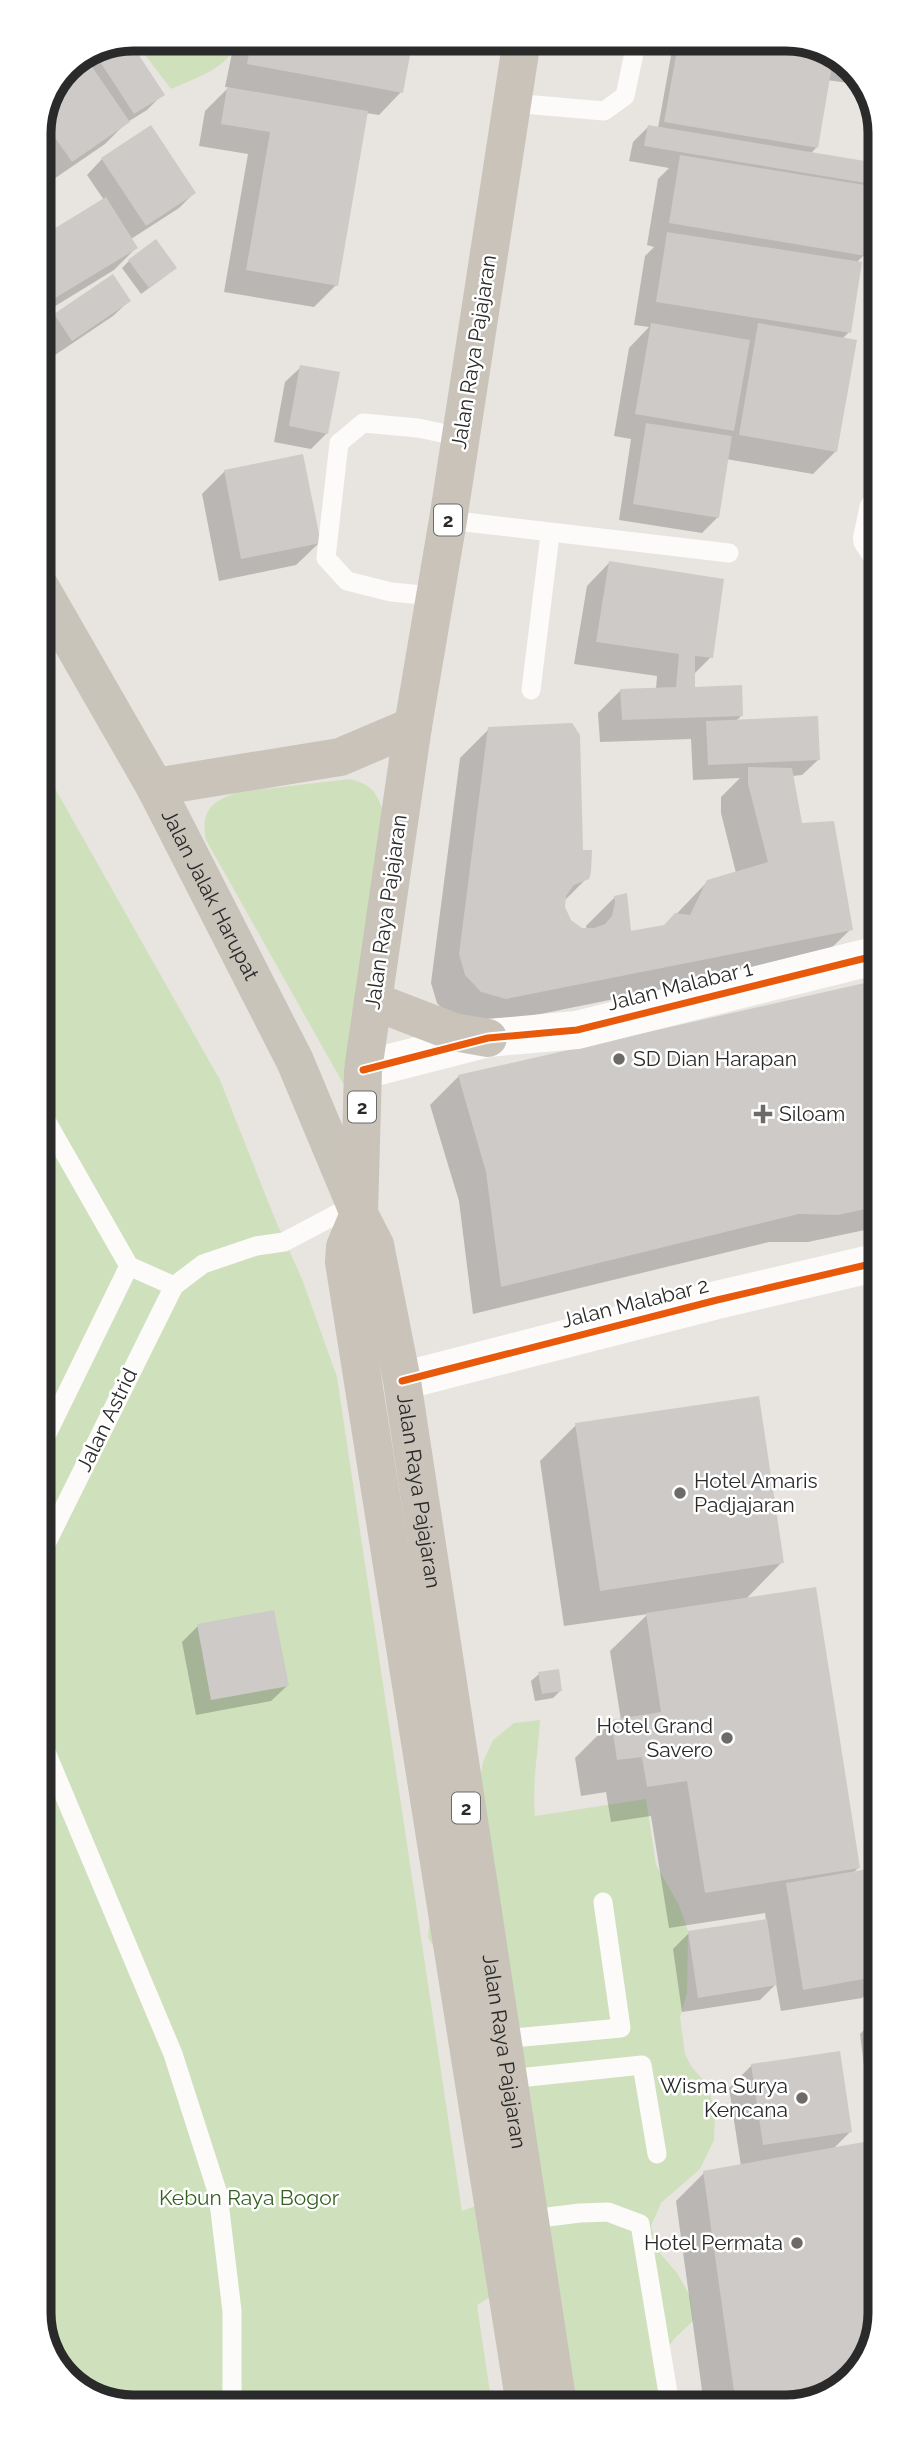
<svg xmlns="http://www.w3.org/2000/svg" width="919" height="2446" viewBox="0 0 919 2446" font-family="Raleway,sans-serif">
  <rect width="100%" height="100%" fill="#e8e4e0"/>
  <g fill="#cfe1bc">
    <path d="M133 39H236C233 68 194 78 171 89Z"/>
    <path d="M40 762 220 1080 275 1219 302 1279 337 1377 462 2211 478 2205 442 1960 428 1938 430 1915 478 1787 483 1762 493 1740 514 1723 540 1720C538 1753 532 1783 535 1816L646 1799 656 1865 679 1905 688 1931 687 1993 680 2017 685 2054 691 2066 708 2086 715 2112 714 2140 700 2169 661 2203 651 2226 658 2251 677 2273 690 2296 693 2321 674 2339 658 2362 667 2405H569L507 2287 477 2305 492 2406 126 2407 71 2384 42 2338Z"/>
    <path d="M350 779C371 785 375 790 383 810L345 1087 206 840C200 810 212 801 239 792Z"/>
  </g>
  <g fill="#0003">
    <polygon points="235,39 412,39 401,92 379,115 366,113 336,285 314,307 224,292 248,154 199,146 205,111 229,87 225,87"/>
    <polygon points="674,39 793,39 844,58 862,85 827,80 816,148 810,154 877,165 877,186 864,255 856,263 849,332 842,339 836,451 813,474 726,459 718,517 702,533 619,520 631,439 614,436 629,348 649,327 634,325 645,256 654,247 647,245 658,179 669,168 629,161 633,142 648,127 658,128"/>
    <polygon points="128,41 163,94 147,110 126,123 105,144 48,183 39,170 39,127 66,66"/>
    <polygon points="102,159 194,193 179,208 131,239 136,248 114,270 39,316 39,240 104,200 87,175"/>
    <polygon points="129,261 167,275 141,294 122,268"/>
    <polygon points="113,277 129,301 113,316 55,355 39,331 55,315"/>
    <polygon points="301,367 327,433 311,449 274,442 285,382"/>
    <polygon points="225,471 319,543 296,565 219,581 202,494"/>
    <polygon points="609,563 711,657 693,675 693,688 742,715 735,722 818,760 802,775 792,776 800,824 851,929 822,957 476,1027 453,1020 437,1003 431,983 460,758 489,729 582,852 587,878 564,901 564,908 570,921 582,929 587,930 586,926 615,897 629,934 664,927 708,881 736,873 721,813 721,797 740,778 693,780 691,739 600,742 598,713 621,690 656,689 657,676 574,664 587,586"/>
    <polygon points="878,983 879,1227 808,1242 769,1242 473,1314 459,1201 430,1105 459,1076"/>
    <polygon points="576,1425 782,1562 746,1599 858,1868 853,1873 880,1944 880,1982 880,1980 862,1998 781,2011 776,1984 760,2000 682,2012 673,1949 689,1933 766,1921 765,1913 669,1928 651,1816 611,1822 606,1792 581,1796 575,1758 611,1722 621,1720 610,1651 648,1614 564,1626 540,1461"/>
    <polygon points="879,1620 879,1645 876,1623"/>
    <polygon points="198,1626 287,1686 271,1701 196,1715 182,1642"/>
    <polygon points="539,1674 561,1690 553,1698 535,1701 531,1681"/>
    <polygon points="876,2018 880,2018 880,2130 872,2131 860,2034"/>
    <polygon points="752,2065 850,2132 833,2149 874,2142 880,2144 880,2314 861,2371 811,2404 704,2405 676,2201 704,2173 741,2166 729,2088"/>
  </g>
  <g fill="#cdcac7">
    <polygon points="252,39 413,39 403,93 247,64"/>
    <polygon points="679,39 793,39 834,54 818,148 664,122"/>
    <polygon points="129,40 165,95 134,114 95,54"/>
    <polygon points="86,58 130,122 72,162 42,119 66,66"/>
    <polygon points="227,87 368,111 338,286 246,270 270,132 221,124"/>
    <polygon points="151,125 196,193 146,226 101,158"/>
    <polygon points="648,125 877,163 877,185 644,146"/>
    <polygon points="39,126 54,146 39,156"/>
    <polygon points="680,155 877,187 866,256 669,223"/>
    <polygon points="106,197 138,248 47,303 39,291 39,238"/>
    <polygon points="667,232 862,262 851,333 656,302"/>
    <polygon points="156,239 177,268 149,288 128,260"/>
    <polygon points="113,274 131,301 72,341 54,314"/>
    <polygon points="651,323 750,340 734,431 635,414"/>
    <polygon points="758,323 857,340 837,452 739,435"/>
    <polygon points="300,365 340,372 328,434 289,426"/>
    <polygon points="646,423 732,436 719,518 633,504"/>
    <polygon points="303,454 321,543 241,559 224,470"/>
    <polygon points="609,561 724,579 713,658 695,656 695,687 742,685 743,716 622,720 620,689 676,687 679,654 596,642"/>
    <polygon points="818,716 820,760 708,765 706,721"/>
    <polygon points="572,723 580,735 583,850 592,850 591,872 589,879 574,885 566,896 565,907 571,920 582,928 594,928 605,924 612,916 615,902 614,896 627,893 631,931 664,925 675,913 690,915 707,880 768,862 748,784 748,767 792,768 802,823 834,821 853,930 506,999 481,992 465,975 459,954 488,727"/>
    <polygon points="878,980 879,1206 838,1215 799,1214 501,1287 486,1172 458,1075"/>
    <polygon points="759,1396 784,1563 600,1591 575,1423"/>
    <polygon points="816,1587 860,1868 705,1893 687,1781 647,1787 642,1757 617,1760 611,1720 661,1712 646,1613"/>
    <polygon points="274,1610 289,1686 211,1700 197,1624"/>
    <polygon points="559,1669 562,1691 542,1694 538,1672"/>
    <polygon points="868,1869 880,1939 880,1976 803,1990 786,1883"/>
    <polygon points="767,1919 777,1985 698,1998 688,1931"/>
    <polygon points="880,2016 880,2044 878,2044 875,2017"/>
    <polygon points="840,2051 852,2132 763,2145 751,2064"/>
    <polygon points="875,2140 880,2142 880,2314 861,2371 811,2404 736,2405 703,2171"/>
  </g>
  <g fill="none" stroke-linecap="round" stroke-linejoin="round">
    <g stroke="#fcfbfa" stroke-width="19">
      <polyline points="512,103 604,111 625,96 637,39"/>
      <polyline points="448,520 729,553"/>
      <polyline points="434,596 391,592 347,581 326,558 339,443 363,423 418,428 461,437"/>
      <polyline points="531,690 549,543"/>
      <polyline points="40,1110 129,1266 174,1286"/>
      <polyline points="41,1446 129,1266"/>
      <polyline points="41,1554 174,1286 203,1264 256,1246 284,1242 354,1205"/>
      <polyline points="41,1740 173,2054 218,2194 232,2311 232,2407"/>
      <polyline points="503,2039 621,2028 603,1902"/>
      <polyline points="509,2079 642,2065 657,2154"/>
      <polyline points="531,2219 580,2213 608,2212 640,2224 670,2405"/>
    </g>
    <g stroke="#fcfbfa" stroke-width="38">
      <polyline points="878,510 872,539 878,548"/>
      <polyline points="363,1070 488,1038 577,1030 878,955"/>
      <polyline points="402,1381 717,1300 879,1262"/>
    </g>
    <path stroke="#c8c4ba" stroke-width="38" id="s1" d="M39 585 155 787 295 1061 359 1214"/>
    <g stroke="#c9c3ba" stroke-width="38">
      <path id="s2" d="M522 39 448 520 413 726 363 1070 359 1214 375 1245 402 1381 558 2405"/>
      <polyline points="155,787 340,757 413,726"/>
      <polyline points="373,1001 454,1032 488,1038"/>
      <polyline points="359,1214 345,1247 344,1262 525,2405"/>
    </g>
    <polyline stroke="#00873e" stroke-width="5" stroke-dasharray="10 5" stroke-linecap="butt" points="878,510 872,539 878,548"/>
    <g stroke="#fff" stroke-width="11">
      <g id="cycleway">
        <polyline points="363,1070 488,1038 577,1030 878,955"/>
        <polyline points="402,1381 717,1300 879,1262"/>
      </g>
    </g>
    <use href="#cycleway" stroke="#e8590c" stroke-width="7"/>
  </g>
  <g fill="#6c6b6a" stroke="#fff" stroke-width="2.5">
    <circle cx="619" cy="1059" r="7"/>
    <path d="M759.5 1103.5h7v7h7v7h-7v7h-7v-7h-7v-7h7z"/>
    <circle cx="680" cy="1493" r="7"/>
    <circle cx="727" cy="1738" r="7"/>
    <circle cx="802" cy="2098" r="7"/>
    <circle cx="797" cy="2243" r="7"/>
  </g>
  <g text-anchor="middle" stroke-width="5" stroke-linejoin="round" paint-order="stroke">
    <g fill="#fff" stroke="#6a6a6a" stroke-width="2">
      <rect x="434" y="504.5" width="28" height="31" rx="5"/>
      <rect x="348" y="1091.5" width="28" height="31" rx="5"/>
      <rect x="452" y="1792.5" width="28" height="31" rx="5"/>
    </g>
    <g font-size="19" font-weight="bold" fill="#2a2a2a">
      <text x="448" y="527">2</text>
      <text x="362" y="1114">2</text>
      <text x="466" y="1815">2</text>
    </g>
    <g font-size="21" fill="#2a2a2a" stroke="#fff">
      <text transform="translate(474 352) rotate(-81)" y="7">Jalan Raya Pajajaran</text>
      <text dy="7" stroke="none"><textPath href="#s1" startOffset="354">Jalan Jalak Harupat</textPath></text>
      <text transform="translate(386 912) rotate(-82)" y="7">Jalan Raya Pajajaran</text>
      <text transform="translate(680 986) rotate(-14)" y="7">Jalan Malabar 1</text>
      <text transform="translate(635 1303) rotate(-14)" y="7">Jalan Malabar 2</text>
      <text transform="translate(107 1420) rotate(-64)" y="7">Jalan Astrid</text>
      <text dy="7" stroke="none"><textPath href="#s2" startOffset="1472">Jalan Raya Pajajaran</textPath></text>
      <text dy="7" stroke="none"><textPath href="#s2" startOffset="2039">Jalan Raya Pajajaran</textPath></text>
    </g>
    <g font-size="21" fill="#2a2a2a" stroke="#fff" text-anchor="start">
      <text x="633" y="1066">SD Dian Harapan</text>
      <text x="779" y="1121">Siloam</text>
      <text x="694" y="1488">Hotel Amaris<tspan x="694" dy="24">Padjajaran</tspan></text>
      <text x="713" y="1733" text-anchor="end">Hotel Grand<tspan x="713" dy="24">Savero</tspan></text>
      <text x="788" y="2093" text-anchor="end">Wisma Surya<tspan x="788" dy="24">Kencana</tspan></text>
      <text x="783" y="2250" text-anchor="end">Hotel Permata</text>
    </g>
    <g font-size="21" fill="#356220" stroke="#fff">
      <text x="249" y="2205">Kebun Raya Bogor</text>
    </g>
  </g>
  <path d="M0 0H919V2446H0ZM133 51H786A82 82 0 0 1 868 133V2313A82 82 0 0 1 786 2395H133A82 82 0 0 1 51 2313V133A82 82 0 0 1 133 51Z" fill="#fff" fill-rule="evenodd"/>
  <path fill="none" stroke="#2a2a2a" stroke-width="9" d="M133 51H786A82 82 0 0 1 868 133V2313A82 82 0 0 1 786 2395H133A82 82 0 0 1 51 2313V133A82 82 0 0 1 133 51Z"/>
</svg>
